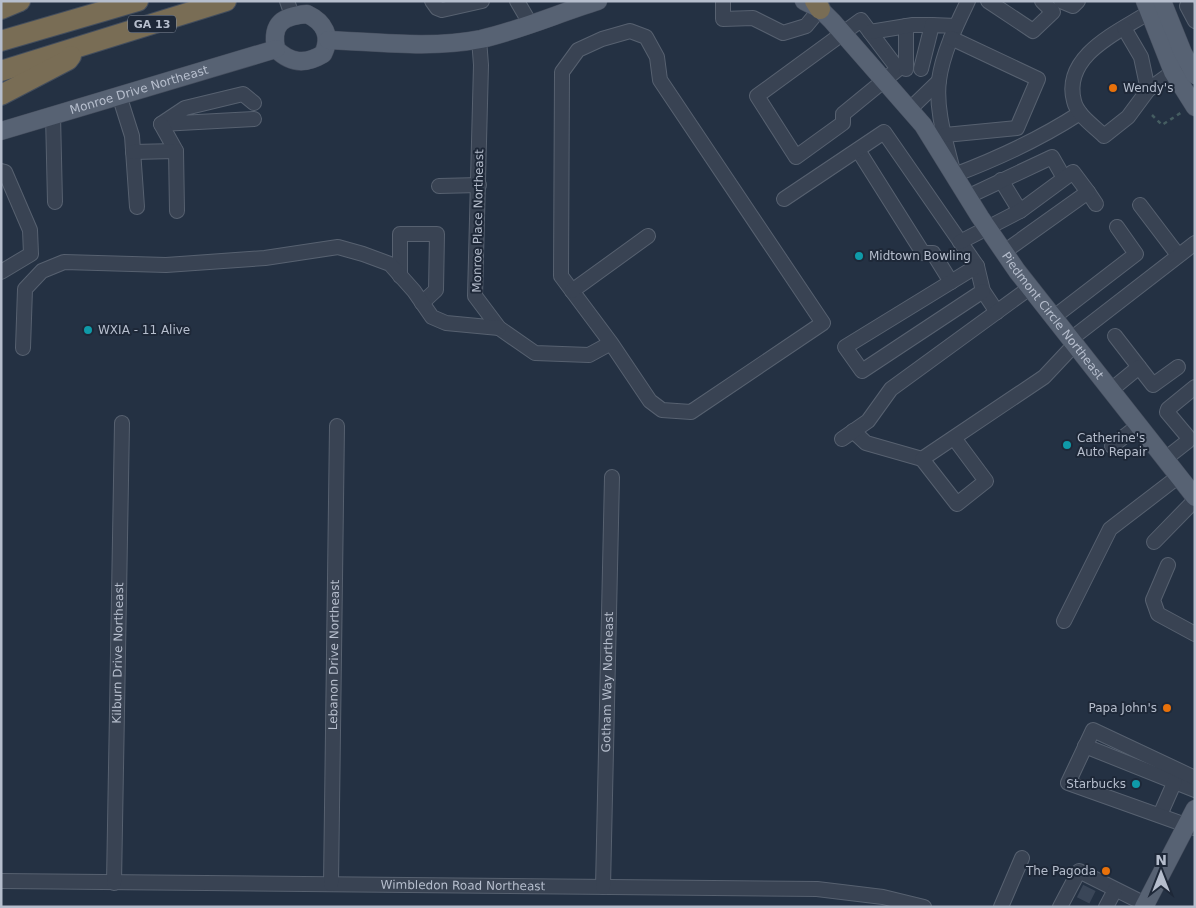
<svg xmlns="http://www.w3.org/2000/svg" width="1196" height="908" viewBox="0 0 1196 908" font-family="'DejaVu Sans',sans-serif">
  <rect width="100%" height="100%" fill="#243143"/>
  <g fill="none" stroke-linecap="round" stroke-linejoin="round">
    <polyline stroke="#3a4658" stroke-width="14" stroke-dasharray="14 7" stroke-linecap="butt" points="1080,891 1098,900"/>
    <g stroke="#576170" stroke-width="16">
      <g id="minor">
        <polyline points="287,1 292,15"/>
        <polyline points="432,1 437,8 442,10 482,1"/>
        <polyline points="517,1 531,25"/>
        <polyline points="723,1 723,19 753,18 783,33 806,26 820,9"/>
        <path d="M968 1C956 26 943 52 939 80 935 111 947 145 954 175 999 158 1040 139 1080 113"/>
        <polyline points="988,1 1033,31 1053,12 1042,1"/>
        <polyline points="1061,1 1073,6 1078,1"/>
        <polyline points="1187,6 1195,21"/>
        <path d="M1148 13C1118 32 1062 56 1074 101 1077 115 1094 126 1104 136L1128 117 1148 90 1173 72"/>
        <polygon points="861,20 898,69 843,114 843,123 796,157 757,96"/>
        <polyline points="906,26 906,69"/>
        <polyline points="1124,28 1141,57 1148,90"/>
        <polyline points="870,32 913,25 932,25"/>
        <polyline points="479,39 481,65 475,296 499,328 535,353 589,355 611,343 561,276 562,72 578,50 602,39 630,31 646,37 657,57 660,80 823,323 691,412 662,410 650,401 611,343"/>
        <polyline points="921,69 932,25 956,26"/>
        <polyline points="119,95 132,136 137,207"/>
        <polyline points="254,103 243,94 185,108 161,124 254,119"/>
        <polyline points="910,109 939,81"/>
        <polyline points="53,115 55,202"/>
        <polyline points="161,124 176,151"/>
        <polyline points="945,135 1017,128 1038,79 951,38"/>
        <polyline points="858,150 923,253 933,253 951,282"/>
        <polyline points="133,152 176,151 177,211"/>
        <polyline points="1,171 5,172 30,230 31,254 1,272"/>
        <polyline points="1001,180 1020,211"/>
        <polyline points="439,186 479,185"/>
        <polyline points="1088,192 1096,204"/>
        <polyline points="967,197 1052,157 1064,178"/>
        <polyline points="784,199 884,132 977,266 983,291 997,312"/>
        <polyline points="1140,205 1178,255"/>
        <polyline points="960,242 1020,211 1073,172 1088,192 1004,252"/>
        <polyline points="977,266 845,347 862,371 983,291"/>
        <polyline points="400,276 400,234 437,234 436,290 422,303"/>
        <polyline points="572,291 648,236"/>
        <polyline points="1054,317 1136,254 1117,227"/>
        <polyline points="1115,336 1139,367"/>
        <polyline points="1071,339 1195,243"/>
        <polyline points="23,348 25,289 42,271 64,262 166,265 265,258 338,247 363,254 390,264 414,291 432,317 446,323 499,328"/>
        <polyline points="1111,390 1139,367 1153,385 1178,367"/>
        <polyline points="853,431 866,443 922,459"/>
        <polyline points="954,438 986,481 957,504 922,459 1044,377 1075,344"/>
        <polyline points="842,439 868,421 891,389 1031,287"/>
        <polyline points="1112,446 1139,425"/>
        <polyline points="1165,459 1188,441 1188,437 1167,412 1168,409 1195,387"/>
        <polyline points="1154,542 1195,500"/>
        <polyline points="1168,565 1153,600 1158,614 1195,634"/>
        <polyline points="1064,621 1110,529 1179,476"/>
        <polyline points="1085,746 1195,790"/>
        <polyline points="1160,815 1175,781"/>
        <polyline points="1194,828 1068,783 1093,730 1195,778"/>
        <path id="s1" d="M1 881 817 889 883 897 924 907"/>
        <path id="s2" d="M114 883 122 423"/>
        <path id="s3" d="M331 884 337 426"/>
        <path id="s4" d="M603 887 612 477"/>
        <polyline points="1001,907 1022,858"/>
        <polyline points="1060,907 1079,871 1145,904"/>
        <polyline points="1106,907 1115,890"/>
      </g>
    </g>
    <g stroke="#434c5c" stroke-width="19">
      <g id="major">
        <path id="s5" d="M804 1 820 9 832 21 923 125 980 217 1017 271 1195 497"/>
        <polyline points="1145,1 1173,72 1195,107"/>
        <polyline points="1162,1 1183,53 1195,75"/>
        <path d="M307 14C324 22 332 36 323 54 305 65 290 63 276 49 271 23 283 16 307 14Z"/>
        <path d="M328 40C378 42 431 49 481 39 521 30 559 13 598 1"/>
        <path id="s6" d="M1 131 276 49"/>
        <polyline points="1144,907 1195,809"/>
      </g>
    </g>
    <g stroke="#444e5d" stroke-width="22">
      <g id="highway">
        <polyline points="815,1 820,9"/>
        <polyline points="1,9 20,1"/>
        <polyline points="1,41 138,1"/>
        <polyline points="1,71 226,1"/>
        <polyline points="1,95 68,60 71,56"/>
      </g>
    </g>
    <polyline stroke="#455d61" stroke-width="2.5" stroke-dasharray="4 4" stroke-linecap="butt" points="1152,115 1162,125 1182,112"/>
    <use href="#minor" stroke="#394353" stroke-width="14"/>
    <use href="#major" stroke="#576273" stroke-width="18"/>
    <use href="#highway" stroke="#796d55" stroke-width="20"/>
  </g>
  <g fill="#e8710a" stroke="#1e2838" stroke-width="2">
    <circle cx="1113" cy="88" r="5"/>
    <circle cx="1167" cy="708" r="5"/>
    <circle cx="1106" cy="871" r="5"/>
  </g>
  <g fill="#0f9aa8" stroke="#1e2838" stroke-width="2">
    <circle cx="859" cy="256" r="5"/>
    <circle cx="88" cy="330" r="5"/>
    <circle cx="1067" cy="445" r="5"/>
    <circle cx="1136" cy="784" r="5"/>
  </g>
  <g text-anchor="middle" stroke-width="4" stroke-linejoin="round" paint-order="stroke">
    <rect fill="#1e2838" stroke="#8891a0" stroke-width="1" x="128" y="15.5" width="48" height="17" rx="4"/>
    <g font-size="11" font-weight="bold" fill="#b6becd">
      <text x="152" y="28">GA 13</text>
    </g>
    <g font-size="12" fill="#b6becd" stroke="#1e2838" text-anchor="start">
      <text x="1123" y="92">Wendy's</text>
      <text x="869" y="260">Midtown Bowling</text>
      <text x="98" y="334">WXIA - 11 Alive</text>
      <text x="1077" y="442">Catherine's<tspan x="1077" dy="14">Auto Repair</tspan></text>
      <text x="1157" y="712" text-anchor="end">Papa John's</text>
      <text x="1126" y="788" text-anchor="end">Starbucks</text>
      <text x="1096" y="875" text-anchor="end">The Pagoda</text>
    </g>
    <g font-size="12" fill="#b6becd" stroke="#1e2838">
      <text dy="4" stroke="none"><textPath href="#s6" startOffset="144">Monroe Drive Northeast</textPath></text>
      <text transform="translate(478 221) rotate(-89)" y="4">Monroe Place Northeast</text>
      <text dy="4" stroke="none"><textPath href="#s5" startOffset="404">Piedmont Circle Northeast</textPath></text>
      <text dy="4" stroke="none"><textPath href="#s2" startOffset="230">Kilburn Drive Northeast</textPath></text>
      <text dy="4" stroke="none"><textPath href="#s3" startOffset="229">Lebanon Drive Northeast</textPath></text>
      <text dy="4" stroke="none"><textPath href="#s4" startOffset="205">Gotham Way Northeast</textPath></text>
      <text dy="4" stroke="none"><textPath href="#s1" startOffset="462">Wimbledon Road Northeast</textPath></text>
    </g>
  </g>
  <rect width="1196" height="908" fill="none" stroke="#b6becd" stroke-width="5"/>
  <g transform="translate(1161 873)" stroke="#1e2838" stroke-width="4" paint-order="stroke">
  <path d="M0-4L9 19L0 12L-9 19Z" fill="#b6becd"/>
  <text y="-8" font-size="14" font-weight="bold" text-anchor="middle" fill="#b6becd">N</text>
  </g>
</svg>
